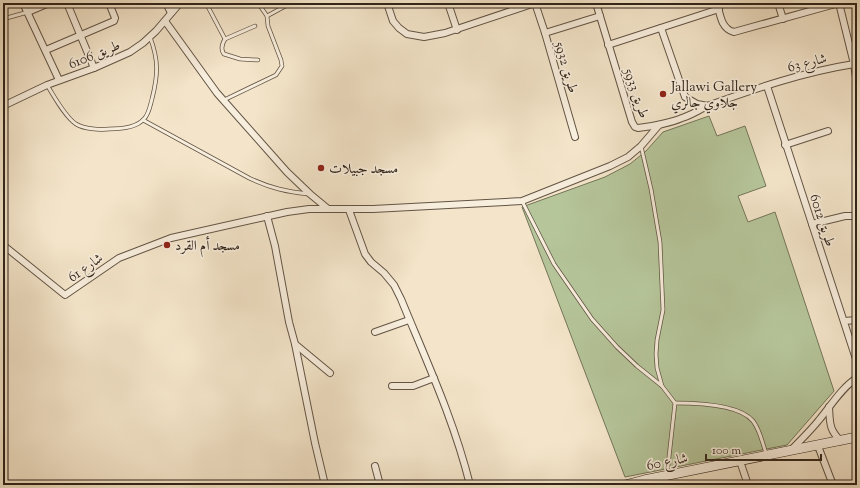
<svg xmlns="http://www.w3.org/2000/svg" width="860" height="488" viewBox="0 0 860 488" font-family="'Sorts Mill Goudy',Amiri,serif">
  <rect width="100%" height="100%" fill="#f4e5ca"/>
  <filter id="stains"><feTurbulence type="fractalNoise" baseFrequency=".005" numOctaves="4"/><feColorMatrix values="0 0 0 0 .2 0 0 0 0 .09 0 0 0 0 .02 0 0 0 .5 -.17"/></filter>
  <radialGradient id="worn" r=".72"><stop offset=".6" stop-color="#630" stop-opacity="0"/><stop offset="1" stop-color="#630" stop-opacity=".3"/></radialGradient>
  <polygon fill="#b6c69b" stroke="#74755a" points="709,116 717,136 745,126 766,186 738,196 748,222 775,212 834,391 787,445 625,477 522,207 605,177 630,164 646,151 663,132"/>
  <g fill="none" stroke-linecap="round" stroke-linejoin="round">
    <g stroke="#625445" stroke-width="4.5">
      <g id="lane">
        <polyline points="206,3 225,39 255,26"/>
        <polyline points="336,3 337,5"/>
        <polyline points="267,16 291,3"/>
        <polyline points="3,19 28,12"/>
        <path d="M225 39C222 44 220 49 224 54L240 59 258 60"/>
        <path d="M47 85C54 96 65 117 76 124 84 129 100 130 109 129 120 129 136 128 144 119 149 114 150 106 152 99 158 75 159 61 150 37"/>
        <polyline points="224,100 276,75 282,66 281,60 268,26 267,16 258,3"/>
        <path d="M143 120 249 178C270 188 287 192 310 194"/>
        <polyline points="641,146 651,189 660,242 663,310 657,340 656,354 657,368 662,386"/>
        <polyline points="522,201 554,264 592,319 617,347 637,366 662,386 675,403 667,475"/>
        <path d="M675 403C695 403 739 404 753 421 760 430 762 442 766 453"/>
      </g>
    </g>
    <g stroke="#625445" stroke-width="8">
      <g id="street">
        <polyline points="23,3 59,80"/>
        <polyline points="67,3 94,68"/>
        <polyline points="166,3 171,13"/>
        <polyline points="387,3 393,21 399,28 407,34 424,37 445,33 535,3"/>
        <polyline points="448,3 457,30"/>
        <polyline points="535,3 545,33 575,137"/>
        <path d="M596 3 632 122 635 127 638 128C653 126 668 124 682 118 692 115 700 109 710 105 757 88 804 72 854 64"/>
        <path d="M717 3C720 14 721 29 734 32L839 3"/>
        <polyline points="778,3 783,19"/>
        <polyline points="839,3 854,64 857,84"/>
        <polyline points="28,12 49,3"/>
        <polyline points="165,21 217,93 287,172 310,194 327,208"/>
        <polyline points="661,28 685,97 697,104 708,106"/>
        <polyline points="545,33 600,16"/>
        <polyline points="608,45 719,9"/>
        <polyline points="46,50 114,21 115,18 109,3"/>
        <polyline points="767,86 857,362"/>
        <polyline points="3,106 47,85 94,68 130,52 143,43 156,31 180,3"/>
        <polyline points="785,145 828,131"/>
        <path d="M349 210 365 254 371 262 384 273 394 285 401 299C426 360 454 420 470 485"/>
        <polyline points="267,216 275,246 289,322 295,344 330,373"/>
        <polyline points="812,224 845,216 857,216"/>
        <polyline points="3,245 65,295 119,258 171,238 287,212 309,209 373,209 522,201 610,166 628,157 641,146 659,125"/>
        <polyline points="844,321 857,320"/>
        <polyline points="375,332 409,320"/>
        <polyline points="295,344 315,443 325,485"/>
        <polyline points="392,386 413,386 434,378"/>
        <path d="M829 407C830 423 829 430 841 441"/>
        <polyline points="818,446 833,485"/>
        <path d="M791 450C801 440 811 430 819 420 830 407 843 386 857 378"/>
        <polyline points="740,461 748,485"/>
        <polyline points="375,466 380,485"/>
      </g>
    </g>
    <g stroke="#312419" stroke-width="10">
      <polyline id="secondary" points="625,485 644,480 857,437"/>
    </g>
    <use href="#lane" stroke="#f8eedd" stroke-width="3"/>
    <use href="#street" stroke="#f8eedd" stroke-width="6"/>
    <use href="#secondary" stroke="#f8eedd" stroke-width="9"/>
  </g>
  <g fill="#8f2418" stroke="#f8eedd" stroke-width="1.5">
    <circle cx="663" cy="94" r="4"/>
    <circle cx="321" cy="168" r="4"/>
    <circle cx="167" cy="245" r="4"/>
  </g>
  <g text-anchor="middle" stroke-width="3.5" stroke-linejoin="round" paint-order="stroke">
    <g font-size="14" fill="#312419" stroke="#f8eedd">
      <text transform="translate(94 54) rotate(-22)" y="5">طريق 6106</text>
      <text transform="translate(807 62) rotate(-14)" y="5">شارع 63</text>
      <text transform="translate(567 67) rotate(74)" y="5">طريق 5932</text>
      <text transform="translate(637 93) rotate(71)" y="5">طريق 5933</text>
      <text transform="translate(823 220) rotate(72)" y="5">طريق 6012</text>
      <text transform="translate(85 267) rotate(-35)" y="5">شارع 61</text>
      <text transform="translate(667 461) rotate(-11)" y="5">شارع 60</text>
    </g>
    <g font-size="14" fill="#312419" stroke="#f8eedd" text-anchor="start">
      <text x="671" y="91">Jallawi Gallery<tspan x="671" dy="16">جلاوي جالري</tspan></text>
      <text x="329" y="173">مسجد جبيلات</text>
      <text x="175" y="250">مسجد أم القرد</text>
    </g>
  </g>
  <rect width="860" height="488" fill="none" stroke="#f4e5ca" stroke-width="16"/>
  <rect x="4" y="4" width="852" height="480" fill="none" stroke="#312419" stroke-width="2"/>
  <rect x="8" y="8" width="844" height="472" fill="none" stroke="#312419"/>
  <path d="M706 454v6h115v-6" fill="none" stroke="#312419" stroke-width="2"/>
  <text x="712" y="454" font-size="12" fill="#312419" stroke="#f8eedd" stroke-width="3" paint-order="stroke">100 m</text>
  <rect width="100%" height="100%" filter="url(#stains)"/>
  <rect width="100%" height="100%" fill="url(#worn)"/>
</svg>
